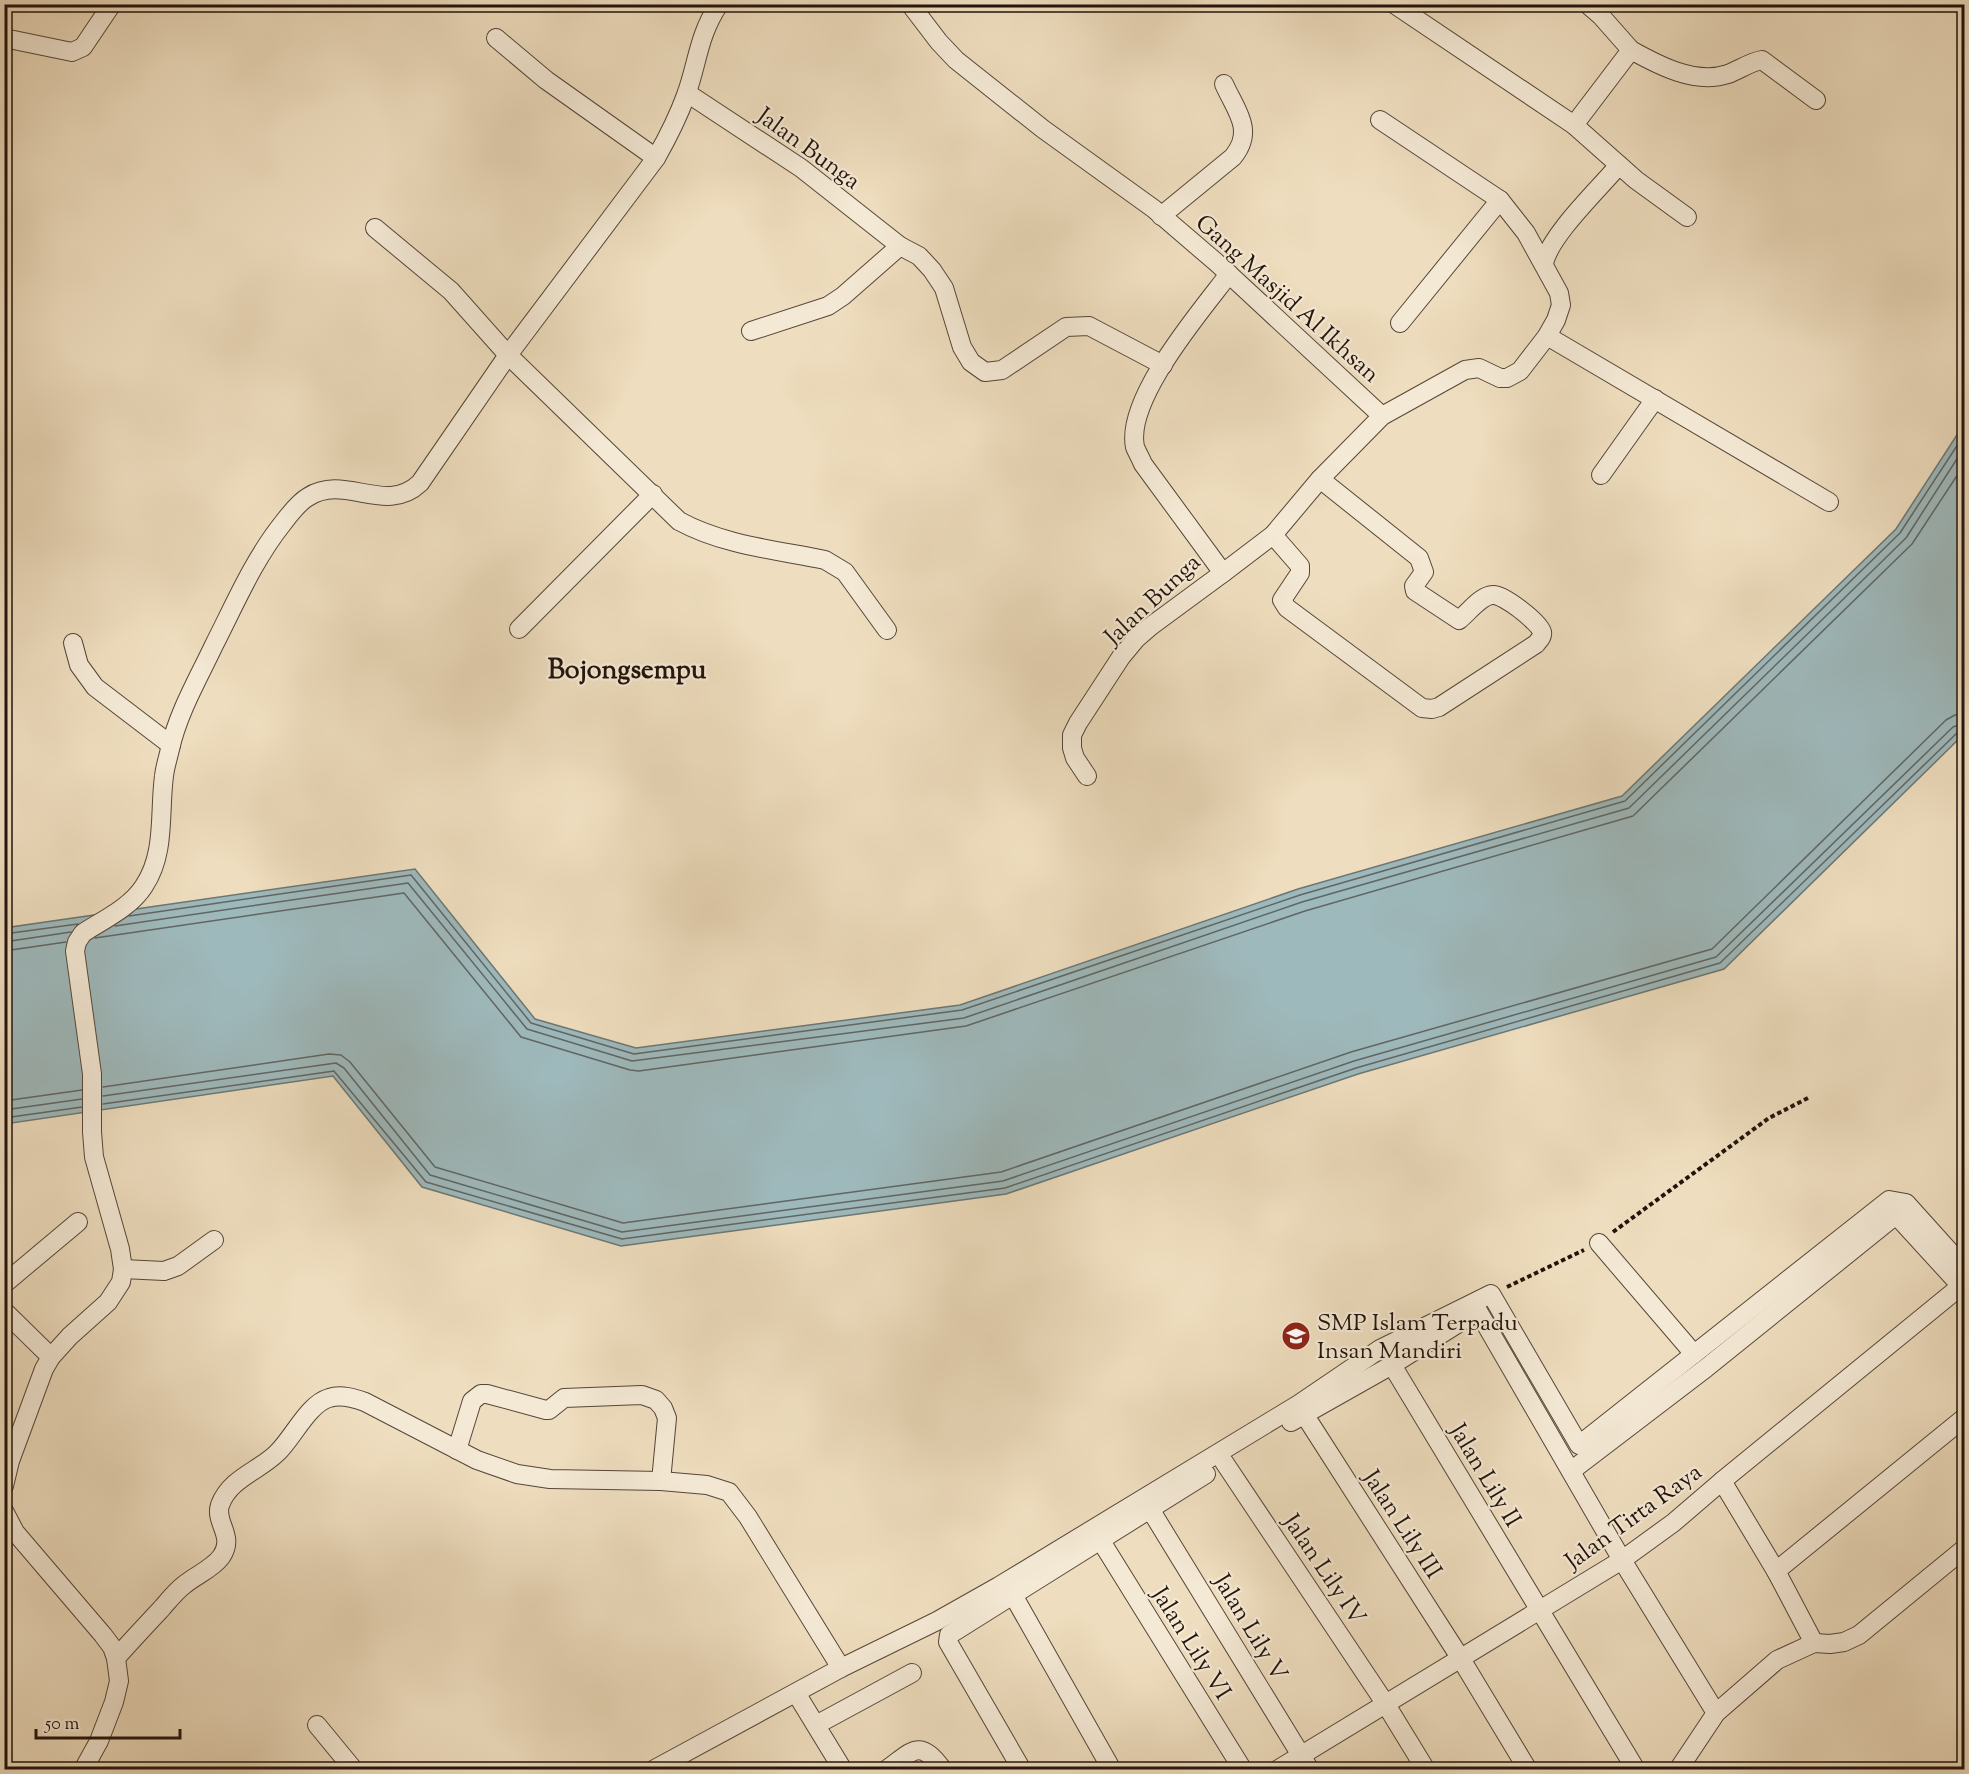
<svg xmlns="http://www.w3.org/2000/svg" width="1969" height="1774" viewBox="0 0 1969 1774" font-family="'Sorts Mill Goudy',serif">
  <rect width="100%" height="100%" fill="#eeddbe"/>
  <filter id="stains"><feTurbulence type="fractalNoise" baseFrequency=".00333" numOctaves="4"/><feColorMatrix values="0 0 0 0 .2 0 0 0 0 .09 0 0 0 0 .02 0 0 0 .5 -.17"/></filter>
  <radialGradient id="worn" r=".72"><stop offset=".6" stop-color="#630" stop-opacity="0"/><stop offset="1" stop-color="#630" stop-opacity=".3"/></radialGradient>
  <polygon fill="#9eb9bc" stroke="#6c7775" stroke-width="1.5" points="1964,424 1964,734 1724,969 1358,1074 1006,1194 621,1246 422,1187 333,1076 5,1124 4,928 415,869 535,1019 636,1048 960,1005 1298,889 1622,796 1896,529"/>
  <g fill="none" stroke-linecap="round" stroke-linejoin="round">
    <g stroke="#606664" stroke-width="1.5">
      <polyline points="129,916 411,875 531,1023 634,1054 962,1010 1300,895 1625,801 1900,533 1964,435"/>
      <polyline points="115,926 408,883 527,1029 632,1061 964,1018 1302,902 1629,808 1906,538 1964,448"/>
      <polyline points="4,934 78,924"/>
      <polyline points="95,938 404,893 521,1037 630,1070 639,1071 966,1026 1305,911 1633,816 1912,544 1964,465"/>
      <polyline points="4,942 71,932"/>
      <polyline points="4,951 66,942"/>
      <polyline points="103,1087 329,1054 341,1055 350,1062 435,1167 623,1223 1001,1172 1351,1052 1712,949 1946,720 1955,715 1964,714"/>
      <polyline points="103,1096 336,1063 344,1068 430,1175 622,1232 1003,1181 1354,1061 1716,957 1953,727 1964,723"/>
      <polyline points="4,1101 82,1090"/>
      <polyline points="103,1104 334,1071 426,1182 622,1239 1005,1188 1356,1068 1720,963 1958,732 1964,730"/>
      <polyline points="4,1110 82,1099"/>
      <polyline points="4,1118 82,1107"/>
    </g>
    <g stroke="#554638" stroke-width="20">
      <g id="street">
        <polyline points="910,4 939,42 956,60 1043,129 1154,209 1217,263 1382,416"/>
        <polyline points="1394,4 1574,125 1631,50 1601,16 1587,4"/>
        <polyline points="4,38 72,52 83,47 112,4"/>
        <polyline points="496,38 546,80 656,158"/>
        <path d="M1631 50C1658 65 1695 85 1728 74 1739 70 1750 62 1762 60L1816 100"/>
        <polyline points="687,93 801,168 900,246 919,256 932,270 944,288 962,347 971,362 985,372 1002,370 1066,327 1089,326 1163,365"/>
        <polyline points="1574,125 1636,180 1687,217"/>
        <path d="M1161 216 1233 157C1255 130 1236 111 1224 84"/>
        <path d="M375 228 451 291 508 355 679 521C723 545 776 550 825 560L845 572 887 630"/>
        <path d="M1544 263C1551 234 1599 189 1619 165"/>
        <polyline points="1400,323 1500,200"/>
        <polyline points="751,331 828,306 843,296 900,246"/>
        <polyline points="1547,336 1829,502"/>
        <polyline points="1601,475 1655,399"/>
        <path d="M1273 535 1300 566V573L1282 600 1287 608 1422 708 1432 709 1439 707 1536 644C1539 640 1543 637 1542 632 1539 622 1503 594 1493 595 1481 595 1468 613 1459 620L1415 591 1414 586 1424 572 1419 558 1320 479"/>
        <polyline points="1223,573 1273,535 1320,479 1382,416 1465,370 1479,368 1500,378 1507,378 1520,371 1547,336 1556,320 1561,305 1559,293 1526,233 1500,200 1380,120"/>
        <polyline points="519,629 653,494"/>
        <polyline points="73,643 79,665 95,687 171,745"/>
        <path d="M1087 776 1075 758 1072 748V735L1078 723 1121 657 1136 639 1151 626 1223 573 1143 464C1141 459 1137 452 1135 447 1125 399 1201 311 1229 274"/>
        <polyline points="1599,1243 1694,1354"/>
        <polyline points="123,1269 164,1271 178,1266 214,1240"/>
        <polyline points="4,1284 78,1222"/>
        <polyline points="4,1311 51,1357"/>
        <polyline points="1392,1365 1636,1770"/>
        <polyline points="1304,1414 1461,1659 1528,1770"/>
        <polyline points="1291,1422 1392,1365 1478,1311 1622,1560 1716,1713"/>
        <polyline points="457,1450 472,1401 481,1394 487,1394 546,1410 549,1410 564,1398 642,1395 656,1400 663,1408 667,1418 661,1481"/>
        <polyline points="1224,1462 1385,1703 1426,1770"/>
        <polyline points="1571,1471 1706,1368 1896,1215 1961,1286 1964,1283"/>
        <polyline points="1722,1481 1961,1286 1964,1290"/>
        <path d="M4 1486 10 1461 44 1369 51 1357 70 1336 108 1302 121 1282 123 1269 120 1249 94 1157 92 1132V1074L75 951 77 942 83 933C103 920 131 907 144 886 166 853 159 813 164 776 165 767 168 758 170 749 178 713 198 679 214 645 235 604 254 559 283 523 289 515 299 502 308 497 345 473 385 516 420 483L508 355 656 158C668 137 678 117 686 95 698 62 698 36 719 4"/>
        <polyline points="1150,1509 1310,1770"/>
        <polyline points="4,1511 15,1532 103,1635 112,1647 116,1658 119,1681 114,1702 99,1741 83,1770"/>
        <polyline points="1101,1541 1243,1770"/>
        <polyline points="1776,1571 1814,1643"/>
        <polyline points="1013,1595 1112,1770"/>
        <path d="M116 1658C131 1641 147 1624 162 1608 169 1600 176 1591 184 1585 196 1575 212 1569 221 1557 236 1536 214 1523 220 1505 230 1478 259 1471 277 1453 293 1438 308 1404 329 1398 341 1394 354 1398 365 1402L477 1460 517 1474 550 1479 661 1481 707 1485 729 1492 748 1517 841 1668"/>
        <polyline points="796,1693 843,1770"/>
        <polyline points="317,1725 354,1770"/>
        <polyline points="816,1725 912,1673"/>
        <polyline points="653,1770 841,1668 937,1621 999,1586 1299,1404 1380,1349 1491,1294 1579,1445 1889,1200 1906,1203 1960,1263 1964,1259"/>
        <path d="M886 1770C913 1751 919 1737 943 1770"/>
        <polyline points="1022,1770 948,1642 949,1635 1206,1474"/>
        <polyline points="1277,1770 1622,1560 1673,1523 1722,1481 1776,1571 1964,1418"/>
        <polyline points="1678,1770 1716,1713 1777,1660 1814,1643 1830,1644 1844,1642 1859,1635 1964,1549"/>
      </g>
    </g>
    <g stroke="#22130b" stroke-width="4" stroke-dasharray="4.5 3" stroke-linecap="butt">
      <polyline points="1613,1232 1769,1118 1810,1097"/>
      <polyline points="1507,1287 1584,1250"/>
    </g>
    <use href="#street" stroke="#f4e9d5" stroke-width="18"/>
  </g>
  <defs>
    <g id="school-disc" transform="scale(1.5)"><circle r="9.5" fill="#8f2418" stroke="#f4e9d5"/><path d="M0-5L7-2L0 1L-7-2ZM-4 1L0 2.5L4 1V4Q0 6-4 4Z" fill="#fff"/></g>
  </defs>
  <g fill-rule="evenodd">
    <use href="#school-disc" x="1296" y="1336"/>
  </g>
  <g text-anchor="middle" stroke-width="4.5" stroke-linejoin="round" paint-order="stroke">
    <g font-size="24" fill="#22130b" stroke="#f4e9d5">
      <text transform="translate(809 148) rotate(36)" y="8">Jalan Bunga</text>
      <text transform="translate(1288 298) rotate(42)" y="8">Gang Masjid Al Ikhsan</text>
      <text transform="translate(1152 599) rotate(-43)" y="8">Jalan Bunga</text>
      <text transform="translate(1486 1475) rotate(59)" y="8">Jalan Lily II</text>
      <text transform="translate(1633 1516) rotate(-36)" y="8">Jalan Tirta Raya</text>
      <text transform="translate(1403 1524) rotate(57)" y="8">Jalan Lily III</text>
      <text transform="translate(1325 1569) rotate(56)" y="8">Jalan Lily IV</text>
      <text transform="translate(1251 1627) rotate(59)" y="8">Jalan Lily V</text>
      <text transform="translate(1192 1643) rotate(58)" y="8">Jalan Lily VI</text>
    </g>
    <g font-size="24" fill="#22130b" stroke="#f4e9d5" text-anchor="start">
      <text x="1317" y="1330">SMP Islam Terpadu<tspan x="1317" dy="28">Insan Mandiri</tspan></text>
    </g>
    <g font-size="27" font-weight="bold" fill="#22130b" stroke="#f4e9d5">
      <text x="627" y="678">Bojongsempu</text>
    </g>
  </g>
  <rect width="1969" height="1774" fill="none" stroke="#eeddbe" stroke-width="24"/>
  <rect x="6" y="6" width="1957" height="1762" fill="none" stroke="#22130b" stroke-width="3"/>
  <rect x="12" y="12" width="1945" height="1750" fill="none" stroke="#22130b" stroke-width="1.5"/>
  <path d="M36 1729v9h144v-9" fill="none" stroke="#22130b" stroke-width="3"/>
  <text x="45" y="1729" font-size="18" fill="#22130b" stroke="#f4e9d5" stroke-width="4.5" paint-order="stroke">50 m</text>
  <rect width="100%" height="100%" filter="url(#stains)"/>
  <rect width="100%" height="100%" fill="url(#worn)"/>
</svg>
